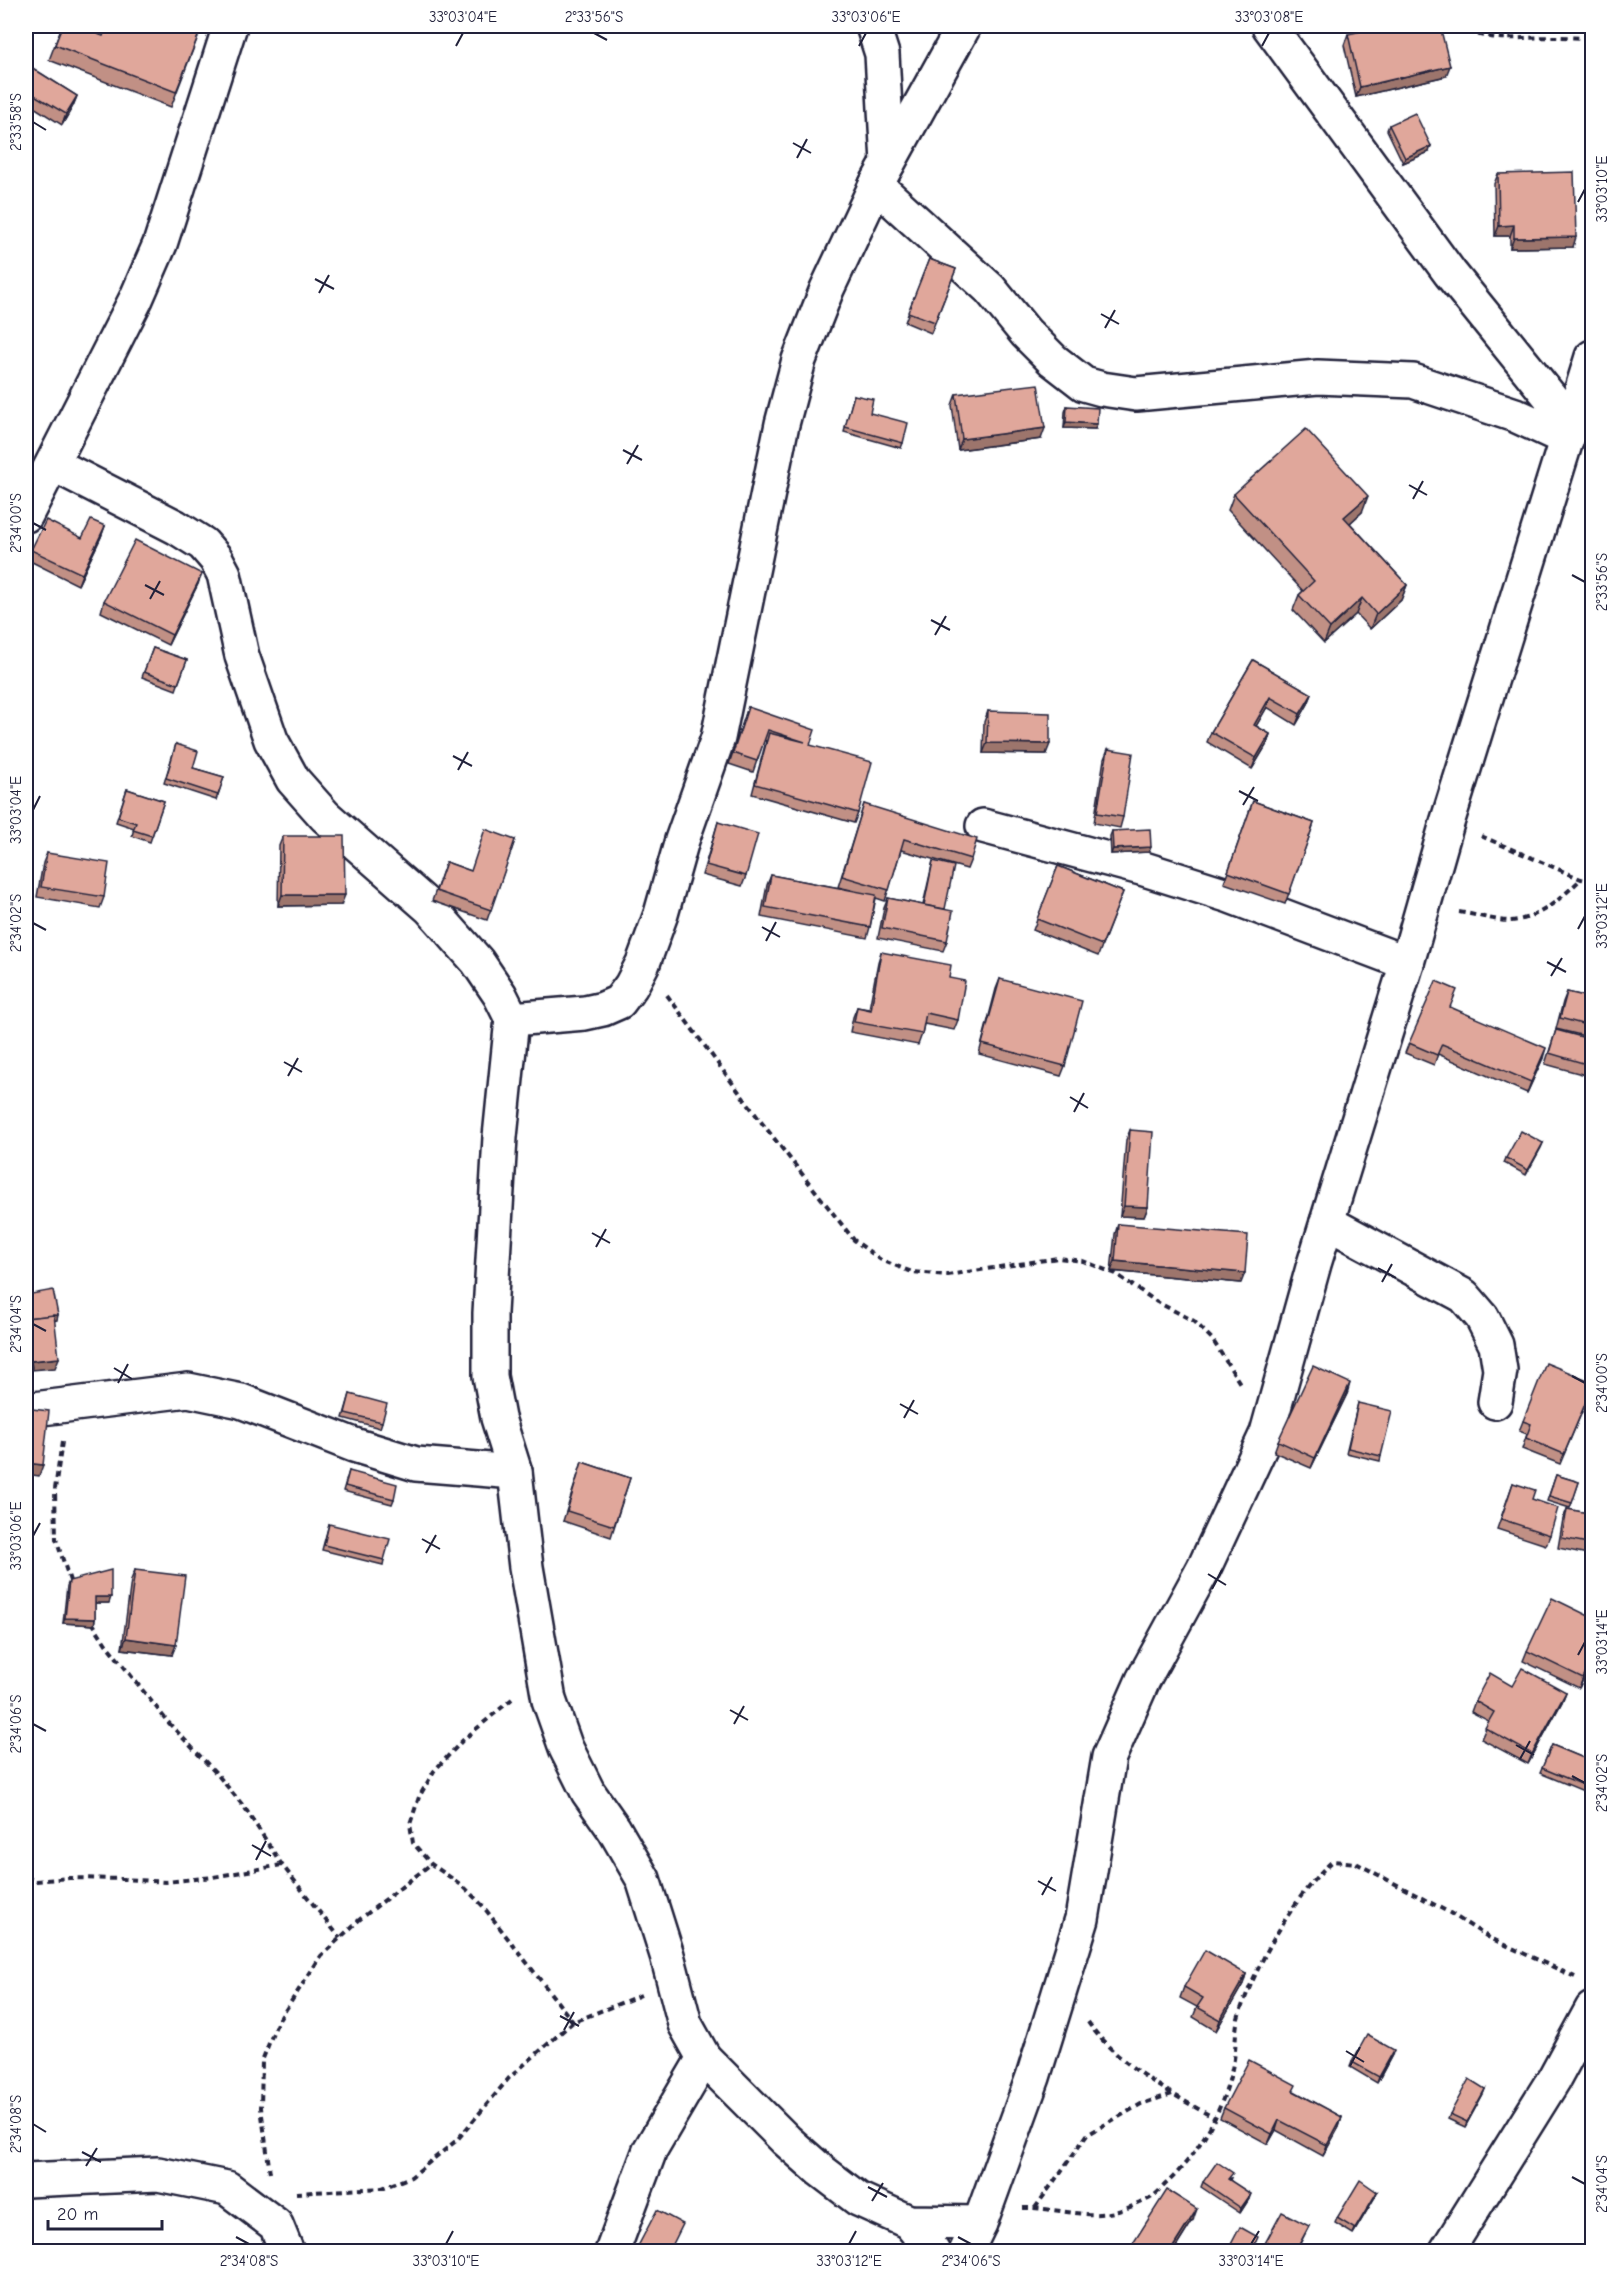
<svg xmlns="http://www.w3.org/2000/svg" width="1618" height="2277" viewBox="0 0 1618 2277" font-family="'Comic Neue',sans-serif">
  <rect width="100%" height="100%" fill="#fff"/>
  <filter id="ink" filterUnits="userSpaceOnUse"><feTurbulence type="fractalNoise" baseFrequency=".0167" numOctaves="2"/><feDisplacementMap in="SourceGraphic" scale="12" xChannelSelector="R" yChannelSelector="G"/><feConvolveMatrix kernelMatrix="1 2 1 2 8 2 1 2 1" color-interpolation-filters="sRGB"/></filter>
  <g filter="url(#ink)">
    <g fill="none" stroke-linecap="round" stroke-linejoin="round">
      <g stroke="#22223b" stroke-width="38">
        <g id="minor">
          <polyline points="873,26 882,54 888,163"/>
          <polyline points="1269,26 1450,273 1572,424"/>
          <polyline points="876,185 990,289 1026,333 1053,360 1084,384 1102,389 1136,394 1318,377 1413,381 1515,415 1567,439"/>
          <polyline points="53,464 176,527 203,544 216,559 224,574 242,656 271,740 293,780 325,816 430,908 477,961 500,995 512,1019 500,1137 490,1313 490,1376 498,1418 515,1472 526,1567 549,1700 566,1748 588,1792 614,1829 643,1879 667,1955 685,2024 704,2058 786,2140 820,2170 858,2199 909,2222 980,2223"/>
          <polyline points="26,515 136,299 160,244 230,26"/>
          <polyline points="983,826 1141,868 1230,896 1407,963"/>
          <polyline points="512,1019 585,1013 603,1009 619,1002 631,986 643,963 661,914 682,840 718,738 782,424 799,360 827,289 876,185 964,26"/>
          <polyline points="1327,1222 1464,1296 1482,1317 1496,1345 1500,1370 1495,1402"/>
          <polyline points="26,1410 188,1390 241,1401 354,1445 416,1464 515,1472"/>
          <polyline points="26,2180 158,2174 227,2188 276,2225 287,2252"/>
          <polyline points="909,2222 933,2252"/>
          <polyline points="612,2252 650,2150 704,2058"/>
          <polyline points="966,2252 980,2223 1033,2077 1082,1919 1109,1757 1143,1680 1204,1568 1267,1433 1314,1264 1407,963 1447,823 1592,357"/>
          <polyline points="1446,2252 1554,2079 1592,2009"/>
        </g>
      </g>
      <g stroke="#22223b" stroke-width="4" stroke-dasharray="6 4.5" stroke-linecap="butt">
        <path d="M1459 26C1486 44 1523 37 1555 37 1567 37 1580 38 1592 38"/>
        <polyline points="1481,836 1581,879 1592,881"/>
        <path d="M1459 912C1474 914 1496 921 1510 921 1540 919 1561 898 1581 879"/>
        <polyline points="667,995 762,1123 854,1240 881,1260 912,1272 948,1275 1058,1258 1083,1261 1116,1274 1157,1302 1194,1321 1212,1339 1241,1385"/>
        <polyline points="62,1442 55,1489 56,1539 71,1584"/>
        <polyline points="92,1622 106,1644 167,1721 217,1774 245,1808 282,1865 340,1938"/>
        <polyline points="512,1699 463,1740 434,1771 419,1797 410,1824 413,1843 431,1864 463,1886 482,1905 573,2022"/>
        <polyline points="26,1877 36,1881 69,1878 124,1879 166,1882 213,1877 282,1865"/>
        <path d="M1088 2022C1118 2066 1171 2093 1216 2119"/>
        <polyline points="270,2173 261,2108 262,2061 277,2023 321,1956 359,1920 431,1864"/>
        <polyline points="296,2193 382,2188 411,2177 457,2140 509,2078 573,2022 641,1995"/>
        <path d="M1023 2208C1055 2207 1087 2220 1118 2211 1128 2208 1142 2203 1152 2197 1158 2193 1163 2186 1168 2182 1201 2150 1224 2109 1233 2064 1237 2048 1234 2030 1239 2015 1254 1969 1296 1891 1333 1861L1356 1863 1450 1913 1488 1937 1575 1977"/>
        <polyline points="1035,2208 1087,2135 1141,2104 1172,2094"/>
      </g>
      <use href="#minor" stroke="#fff" stroke-width="33"/>
    </g>
    <g fill="#c19085" stroke="#22223b" stroke-width="1.5">
      <polygon points="62,26 103,36 202,26 171,107 49,60"/>
      <polygon points="1348,34 1446,76 1356,97 1344,45"/>
      <polygon points="26,64 77,96 73,106 62,125 26,102"/>
      <polygon points="1389,125 1429,152 1403,163 1387,130"/>
      <polygon points="1498,174 1573,247 1510,248 1510,236 1495,236 1494,184"/>
      <polygon points="929,259 956,269 931,333 905,322"/>
      <polygon points="956,394 1041,439 958,450 952,405"/>
      <polygon points="854,395 870,413 903,443 901,448 844,432"/>
      <polygon points="1067,406 1095,429 1064,428 1065,412"/>
      <polygon points="1234,494 1362,512 1350,523 1407,585 1401,600 1370,629 1356,614 1324,643 1293,610 1299,595 1303,591 1228,510"/>
      <polygon points="105,526 101,537 78,585 28,560 31,550 82,538"/>
      <polygon points="198,584 168,645 101,612 104,601"/>
      <polygon points="153,648 187,660 176,690 142,677"/>
      <polygon points="1253,660 1312,694 1308,704 1296,725 1267,707 1256,726 1270,734 1267,744 1252,769 1207,742 1211,732"/>
      <polygon points="748,707 810,745 858,813 854,823 752,794 766,741 764,740 753,772 729,764"/>
      <polygon points="988,711 1046,754 983,753 984,722"/>
      <polygon points="176,744 193,768 224,777 216,800 164,783"/>
      <polygon points="1108,749 1123,817 1120,828 1094,823 1104,759"/>
      <polygon points="127,789 164,801 150,842 132,836 134,828 116,822"/>
      <polygon points="1253,801 1314,823 1285,904 1224,883"/>
      <polygon points="864,804 971,859 967,869 901,850 885,901 876,898 870,927 867,938 761,917 767,885 771,875 851,890 838,887"/>
      <polygon points="718,822 746,876 742,886 702,875"/>
      <polygon points="1112,831 1149,852 1111,854 1110,836"/>
      <polygon points="283,836 341,905 278,906 279,846"/>
      <polygon points="515,840 487,920 432,901 446,862 471,871"/>
      <polygon points="47,853 104,897 100,908 37,897 43,863"/>
      <polygon points="933,861 945,909 947,941 943,951 878,938 884,908 888,898 923,905"/>
      <polygon points="1058,866 1123,892 1098,956 1033,930"/>
      <polygon points="881,952 949,978 958,1020 954,1030 924,1024 922,1034 918,1045 850,1032 853,1017 857,1007 869,1009 878,962"/>
      <polygon points="1000,979 1065,1066 1061,1076 979,1054 996,989"/>
      <polygon points="1567,992 1593,998 1593,1038 1556,1029 1563,1002"/>
      <polygon points="1450,1007 1543,1058 1527,1093 1438,1054 1434,1065 1405,1053 1409,1043"/>
      <polygon points="1556,1030 1593,1040 1593,1077 1545,1064"/>
      <polygon points="1130,1130 1148,1207 1144,1217 1120,1216 1126,1140"/>
      <polygon points="1543,1143 1526,1175 1504,1163 1506,1158"/>
      <polygon points="1118,1224 1241,1283 1111,1271 1115,1234"/>
      <polygon points="1590,1393 1560,1464 1522,1449 1527,1434 1519,1431 1523,1421"/>
      <polygon points="350,1394 382,1422 380,1428 343,1418"/>
      <polygon points="1347,1394 1311,1468 1274,1452 1278,1441"/>
      <polygon points="1358,1403 1381,1456 1380,1461 1346,1453"/>
      <polygon points="32,1409 39,1476 27,1424 28,1419"/>
      <polygon points="582,1462 630,1478 611,1537 563,1521"/>
      <polygon points="349,1471 394,1499 392,1504 343,1491"/>
      <polygon points="1556,1475 1579,1482 1570,1508 1547,1501"/>
      <polygon points="1513,1483 1532,1499 1550,1535 1546,1545 1497,1529"/>
      <polygon points="1567,1509 1593,1514 1593,1555 1558,1548 1563,1519"/>
      <polygon points="329,1524 384,1560 383,1565 322,1550"/>
      <polygon points="135,1570 172,1655 122,1649 131,1580"/>
      <polygon points="69,1581 109,1603 95,1603 95,1619 94,1625 63,1623 67,1586"/>
      <polygon points="1593,1618 1593,1660 1579,1688 1523,1661 1527,1651"/>
      <polygon points="1512,1686 1566,1692 1562,1702 1528,1764 1481,1739 1489,1721 1471,1712 1475,1701"/>
      <polygon points="1552,1745 1593,1762 1593,1795 1540,1773"/>
      <polygon points="1246,1974 1243,1984 1216,2031 1193,2017 1197,2007 1180,1998 1184,1987"/>
      <polygon points="1392,2055 1377,2083 1350,2067 1352,2062"/>
      <polygon points="1485,2089 1483,2094 1465,2127 1448,2119 1450,2114"/>
      <polygon points="1294,2091 1342,2117 1339,2127 1323,2156 1276,2130 1268,2144 1220,2118 1224,2108"/>
      <polygon points="1231,2178 1230,2180 1249,2199 1240,2213 1201,2187 1203,2182"/>
      <polygon points="1377,2192 1375,2197 1353,2234 1335,2223 1337,2218"/>
      <polygon points="1193,2220 1173,2252 1129,2252 1132,2245"/>
      <polygon points="1309,2226 1296,2252 1261,2252 1263,2247"/>
    </g>
    <g fill="#9d756c" stroke="#22223b" stroke-width="1.5">
      <polygon points="1450,66 1446,76 1356,97 1360,87"/>
      <polygon points="77,96 73,106 62,125 66,114"/>
      <polygon points="1431,146 1429,152 1403,163 1405,158"/>
      <polygon points="1514,225 1510,236 1495,236 1499,226"/>
      <polygon points="1576,237 1573,247 1510,248 1514,238"/>
      <polygon points="1066,422 1097,424 1095,429 1064,428"/>
      <polygon points="1045,428 1041,439 958,450 962,439"/>
      <polygon points="1368,496 1362,512 1339,533 1344,517"/>
      <polygon points="105,526 101,537 78,585 82,574"/>
      <polygon points="202,574 198,584 168,645 172,635"/>
      <polygon points="1407,585 1401,600 1370,629 1376,614"/>
      <polygon points="1362,598 1356,614 1324,643 1330,628"/>
      <polygon points="1312,694 1308,704 1296,725 1300,714"/>
      <polygon points="1270,697 1267,707 1251,735 1254,725"/>
      <polygon points="1270,734 1267,744 1252,769 1256,758"/>
      <polygon points="987,743 1050,744 1046,754 983,753"/>
      <polygon points="1151,847 1149,852 1111,854 1113,849"/>
      <polygon points="282,895 345,895 341,905 278,906"/>
      <polygon points="1546,1048 1543,1058 1527,1093 1531,1082"/>
      <polygon points="1543,1143 1541,1148 1526,1175 1528,1170"/>
      <polygon points="1124,1206 1148,1207 1144,1217 1120,1216"/>
      <polygon points="1115,1261 1245,1273 1241,1283 1111,1271"/>
      <polygon points="58,1315 57,1320 26,1326 26,1321"/>
      <polygon points="59,1358 55,1368 31,1370 28,1379 26,1379 26,1369 31,1361"/>
      <polygon points="1350,1383 1347,1394 1311,1468 1315,1458"/>
      <polygon points="26,1463 43,1465 39,1476 26,1474"/>
      <polygon points="95,1597 111,1597 109,1603 93,1603"/>
      <polygon points="65,1618 95,1619 94,1625 63,1623"/>
      <polygon points="126,1638 176,1645 172,1655 122,1649"/>
      <polygon points="1593,1657 1593,1660 1579,1688 1583,1678"/>
      <polygon points="1566,1692 1562,1702 1528,1764 1532,1754"/>
      <polygon points="1246,1974 1243,1984 1216,2031 1220,2020"/>
      <polygon points="1394,2050 1392,2055 1377,2083 1379,2077"/>
      <polygon points="1485,2089 1483,2094 1465,2127 1467,2122"/>
      <polygon points="1342,2117 1339,2127 1323,2156 1327,2145"/>
      <polygon points="1279,2120 1276,2130 1268,2144 1272,2134"/>
      <polygon points="1377,2192 1375,2197 1353,2234 1355,2229"/>
      <polygon points="1251,2194 1249,2199 1240,2213 1241,2208"/>
      <polygon points="1197,2209 1193,2220 1173,2252 1170,2252"/>
    </g>
    <g fill="#e0a79b" stroke="#22223b" stroke-width="1.5">
      <polygon points="62,26 76,26 103,36 107,26 202,26 176,92 55,45"/>
      <polygon points="1385,26 1440,26 1450,66 1360,87 1348,34"/>
      <polygon points="26,64 77,96 66,114 26,90"/>
      <polygon points="1415,113 1431,146 1405,158 1389,125"/>
      <polygon points="1574,172 1576,237 1514,238 1514,225 1499,226 1498,174"/>
      <polygon points="929,259 956,269 935,322 908,312"/>
      <polygon points="1038,384 1045,428 962,439 956,394"/>
      <polygon points="854,395 873,399 870,413 908,423 903,443 845,427"/>
      <polygon points="1067,406 1098,408 1097,424 1066,422"/>
      <polygon points="1306,429 1368,496 1344,517 1407,585 1376,614 1362,598 1330,628 1299,595 1314,581 1234,494"/>
      <polygon points="46,520 82,538 91,520 105,526 82,574 31,550"/>
      <polygon points="135,540 202,574 172,635 104,601"/>
      <polygon points="153,648 187,660 178,684 144,672"/>
      <polygon points="1253,660 1312,694 1300,714 1270,697 1254,725 1270,734 1256,758 1211,732"/>
      <polygon points="748,707 815,730 810,745 872,762 858,813 755,784 769,733 805,742 768,730 757,761 733,753"/>
      <polygon points="988,711 1050,713 1050,744 987,743"/>
      <polygon points="176,744 198,751 193,768 224,777 218,795 166,778"/>
      <polygon points="1108,749 1133,753 1123,817 1097,813"/>
      <polygon points="127,789 164,801 152,836 133,830 136,823 118,817"/>
      <polygon points="1253,801 1314,823 1289,894 1228,872"/>
      <polygon points="864,804 977,839 971,859 904,839 889,890 842,876"/>
      <polygon points="718,822 758,834 746,876 706,865"/>
      <polygon points="485,829 515,840 491,910 436,891 446,862 471,871"/>
      <polygon points="1150,829 1151,847 1113,849 1112,831"/>
      <polygon points="283,836 344,836 345,895 282,895"/>
      <polygon points="47,853 109,863 104,897 41,887"/>
      <polygon points="933,861 954,866 945,909 924,905"/>
      <polygon points="1058,866 1123,892 1102,945 1037,919"/>
      <polygon points="771,875 876,895 870,927 765,907"/>
      <polygon points="888,898 953,911 947,941 882,928"/>
      <polygon points="881,952 951,965 949,978 965,981 958,1020 926,1013 922,1034 854,1022 857,1007 871,1010"/>
      <polygon points="1000,979 1082,1001 1065,1066 982,1044"/>
      <polygon points="1436,981 1457,990 1450,1007 1546,1048 1531,1082 1442,1044 1437,1055 1409,1043"/>
      <polygon points="1567,992 1593,998 1593,1027 1560,1018"/>
      <polygon points="1556,1030 1593,1040 1593,1066 1549,1053"/>
      <polygon points="1130,1130 1153,1132 1148,1207 1124,1206"/>
      <polygon points="1521,1131 1543,1143 1528,1170 1506,1158"/>
      <polygon points="1118,1224 1248,1235 1245,1273 1115,1261"/>
      <polygon points="53,1290 58,1315 26,1318 26,1295"/>
      <polygon points="54,1315 59,1358 31,1361 32,1368 26,1369 26,1318"/>
      <polygon points="1546,1363 1593,1382 1593,1385 1564,1454 1526,1438 1531,1424 1523,1421"/>
      <polygon points="1313,1366 1350,1383 1315,1458 1278,1441"/>
      <polygon points="350,1394 387,1404 382,1422 345,1413"/>
      <polygon points="1358,1403 1392,1411 1381,1456 1348,1448"/>
      <polygon points="32,1409 49,1411 43,1465 26,1463 26,1424 30,1424"/>
      <polygon points="582,1462 630,1478 614,1526 567,1511"/>
      <polygon points="349,1471 397,1484 394,1499 345,1486"/>
      <polygon points="1556,1475 1579,1482 1572,1503 1549,1496"/>
      <polygon points="1513,1483 1535,1490 1532,1499 1558,1508 1550,1535 1501,1519"/>
      <polygon points="1567,1509 1593,1514 1593,1544 1562,1538"/>
      <polygon points="329,1524 390,1539 384,1560 324,1545"/>
      <polygon points="111,1570 111,1597 95,1597 95,1619 65,1618 69,1581"/>
      <polygon points="135,1570 185,1576 176,1645 126,1638"/>
      <polygon points="1552,1598 1593,1618 1593,1657 1583,1678 1527,1651"/>
      <polygon points="1522,1668 1566,1692 1532,1754 1485,1728 1494,1712 1475,1701 1490,1673 1512,1686"/>
      <polygon points="1552,1745 1593,1762 1593,1789 1542,1768"/>
      <polygon points="1205,1950 1246,1974 1220,2020 1197,2007 1203,1998 1184,1987"/>
      <polygon points="1367,2035 1394,2050 1379,2077 1352,2062"/>
      <polygon points="1249,2060 1296,2085 1293,2091 1342,2117 1327,2145 1279,2120 1272,2134 1224,2108"/>
      <polygon points="1469,2079 1485,2089 1467,2122 1450,2114"/>
      <polygon points="1217,2162 1233,2173 1228,2179 1251,2194 1241,2208 1203,2182"/>
      <polygon points="1360,2180 1377,2192 1355,2229 1337,2218"/>
      <polygon points="1167,2190 1197,2209 1170,2252 1142,2252 1132,2245"/>
      <polygon points="657,2210 683,2224 669,2252 635,2252"/>
      <polygon points="1282,2212 1309,2226 1295,2252 1271,2252 1263,2247"/>
      <polygon points="1240,2227 1258,2237 1251,2252 1227,2252"/>
    </g>
  </g>
  <path fill="none" stroke="#22223b" stroke-width="2" d="M594 33 607 40M456 46 463 33M859 46 866 33M1262 46 1269 33M33 122 46 130M793 143 811 153M797 158 807 139M1578 202 1585 189M315 279 334 289M319 293 329 275M1101 314 1119 324M1105 328 1115 310M623 450 642 460M627 464 638 445M1409 485 1427 495M1413 499 1423 481M33 523 46 530M1572 575 1585 582M145 585 164 595M150 599 160 581M931 620 950 630M935 635 946 616M453 756 472 766M458 770 468 752M1239 791 1258 801M1243 805 1254 787M33 810 40 796M33 923 46 930M762 927 780 937M1578 929 1585 916M766 941 776 922M1547 962 1566 972M1551 976 1562 958M284 1062 302 1072M288 1076 298 1058M1070 1097 1088 1108M1074 1112 1084 1093M592 1233 610 1243M596 1247 606 1229M1378 1268 1396 1278M1382 1282 1392 1264M33 1324 46 1331M114 1368 132 1379M1572 1376 1585 1383M118 1383 128 1364M900 1404 918 1414M904 1418 914 1400M33 1536 40 1523M422 1539 440 1549M426 1553 436 1535M1208 1574 1226 1585M1212 1589 1222 1570M1578 1655 1585 1642M730 1710 748 1720M33 1724 46 1731M734 1724 744 1706M1516 1745 1534 1755M1520 1759 1530 1741M1572 1776 1585 1783M252 1845 271 1856M256 1860 266 1841M1038 1881 1056 1891M1042 1895 1052 1877M560 2016 579 2026M564 2030 574 2012M1346 2051 1364 2062M1350 2066 1360 2047M33 2124 46 2132M82 2152 101 2162M86 2166 97 2148M1572 2177 1585 2184M868 2187 887 2197M872 2201 883 2183M236 2237 249 2244M958 2237 971 2244M446 2244 453 2231M849 2244 856 2231M1251 2244 1259 2231"/>
  <rect width="1618" height="2277" fill="none" stroke="#fff" stroke-width="66"/>
  <path d="M48 2220v9h114v-9" fill="none" stroke="#22223b" stroke-width="3"/>
  <text x="57" y="2220" font-size="18" fill="#22223b" stroke="#ffffff" stroke-width="4.5" paint-order="stroke">20 m</text>
  <rect x="33" y="33" width="1552" height="2211" fill="none" stroke="#22223b" stroke-width="2"/>
  <g font-size="15" text-anchor="middle" fill="#22223b">
    <text x="463" y="22">33°03'04"E</text>
    <text x="594" y="22">2°33'56"S</text>
    <text x="866" y="22">33°03'06"E</text>
    <text x="1269" y="22">33°03'08"E</text>
    <text transform="translate(16 122) rotate(-90)" y="5">2°33'58"S</text>
    <text transform="translate(1602 189) rotate(-90)" y="5">33°03'10"E</text>
    <text transform="translate(16 523) rotate(-90)" y="5">2°34'00"S</text>
    <text transform="translate(1602 582) rotate(-90)" y="5">2°33'56"S</text>
    <text transform="translate(16 810) rotate(-90)" y="5">33°03'04"E</text>
    <text transform="translate(1602 916) rotate(-90)" y="5">33°03'12"E</text>
    <text transform="translate(16 923) rotate(-90)" y="5">2°34'02"S</text>
    <text transform="translate(16 1324) rotate(-90)" y="5">2°34'04"S</text>
    <text transform="translate(1602 1383) rotate(-90)" y="5">2°34'00"S</text>
    <text transform="translate(16 1536) rotate(-90)" y="5">33°03'06"E</text>
    <text transform="translate(1602 1642) rotate(-90)" y="5">33°03'14"E</text>
    <text transform="translate(16 1724) rotate(-90)" y="5">2°34'06"S</text>
    <text transform="translate(1602 1783) rotate(-90)" y="5">2°34'02"S</text>
    <text transform="translate(16 2124) rotate(-90)" y="5">2°34'08"S</text>
    <text transform="translate(1602 2184) rotate(-90)" y="5">2°34'04"S</text>
    <text x="249" y="2266">2°34'08"S</text>
    <text x="446" y="2266">33°03'10"E</text>
    <text x="849" y="2266">33°03'12"E</text>
    <text x="971" y="2266">2°34'06"S</text>
    <text x="1251" y="2266">33°03'14"E</text>
  </g>
</svg>
